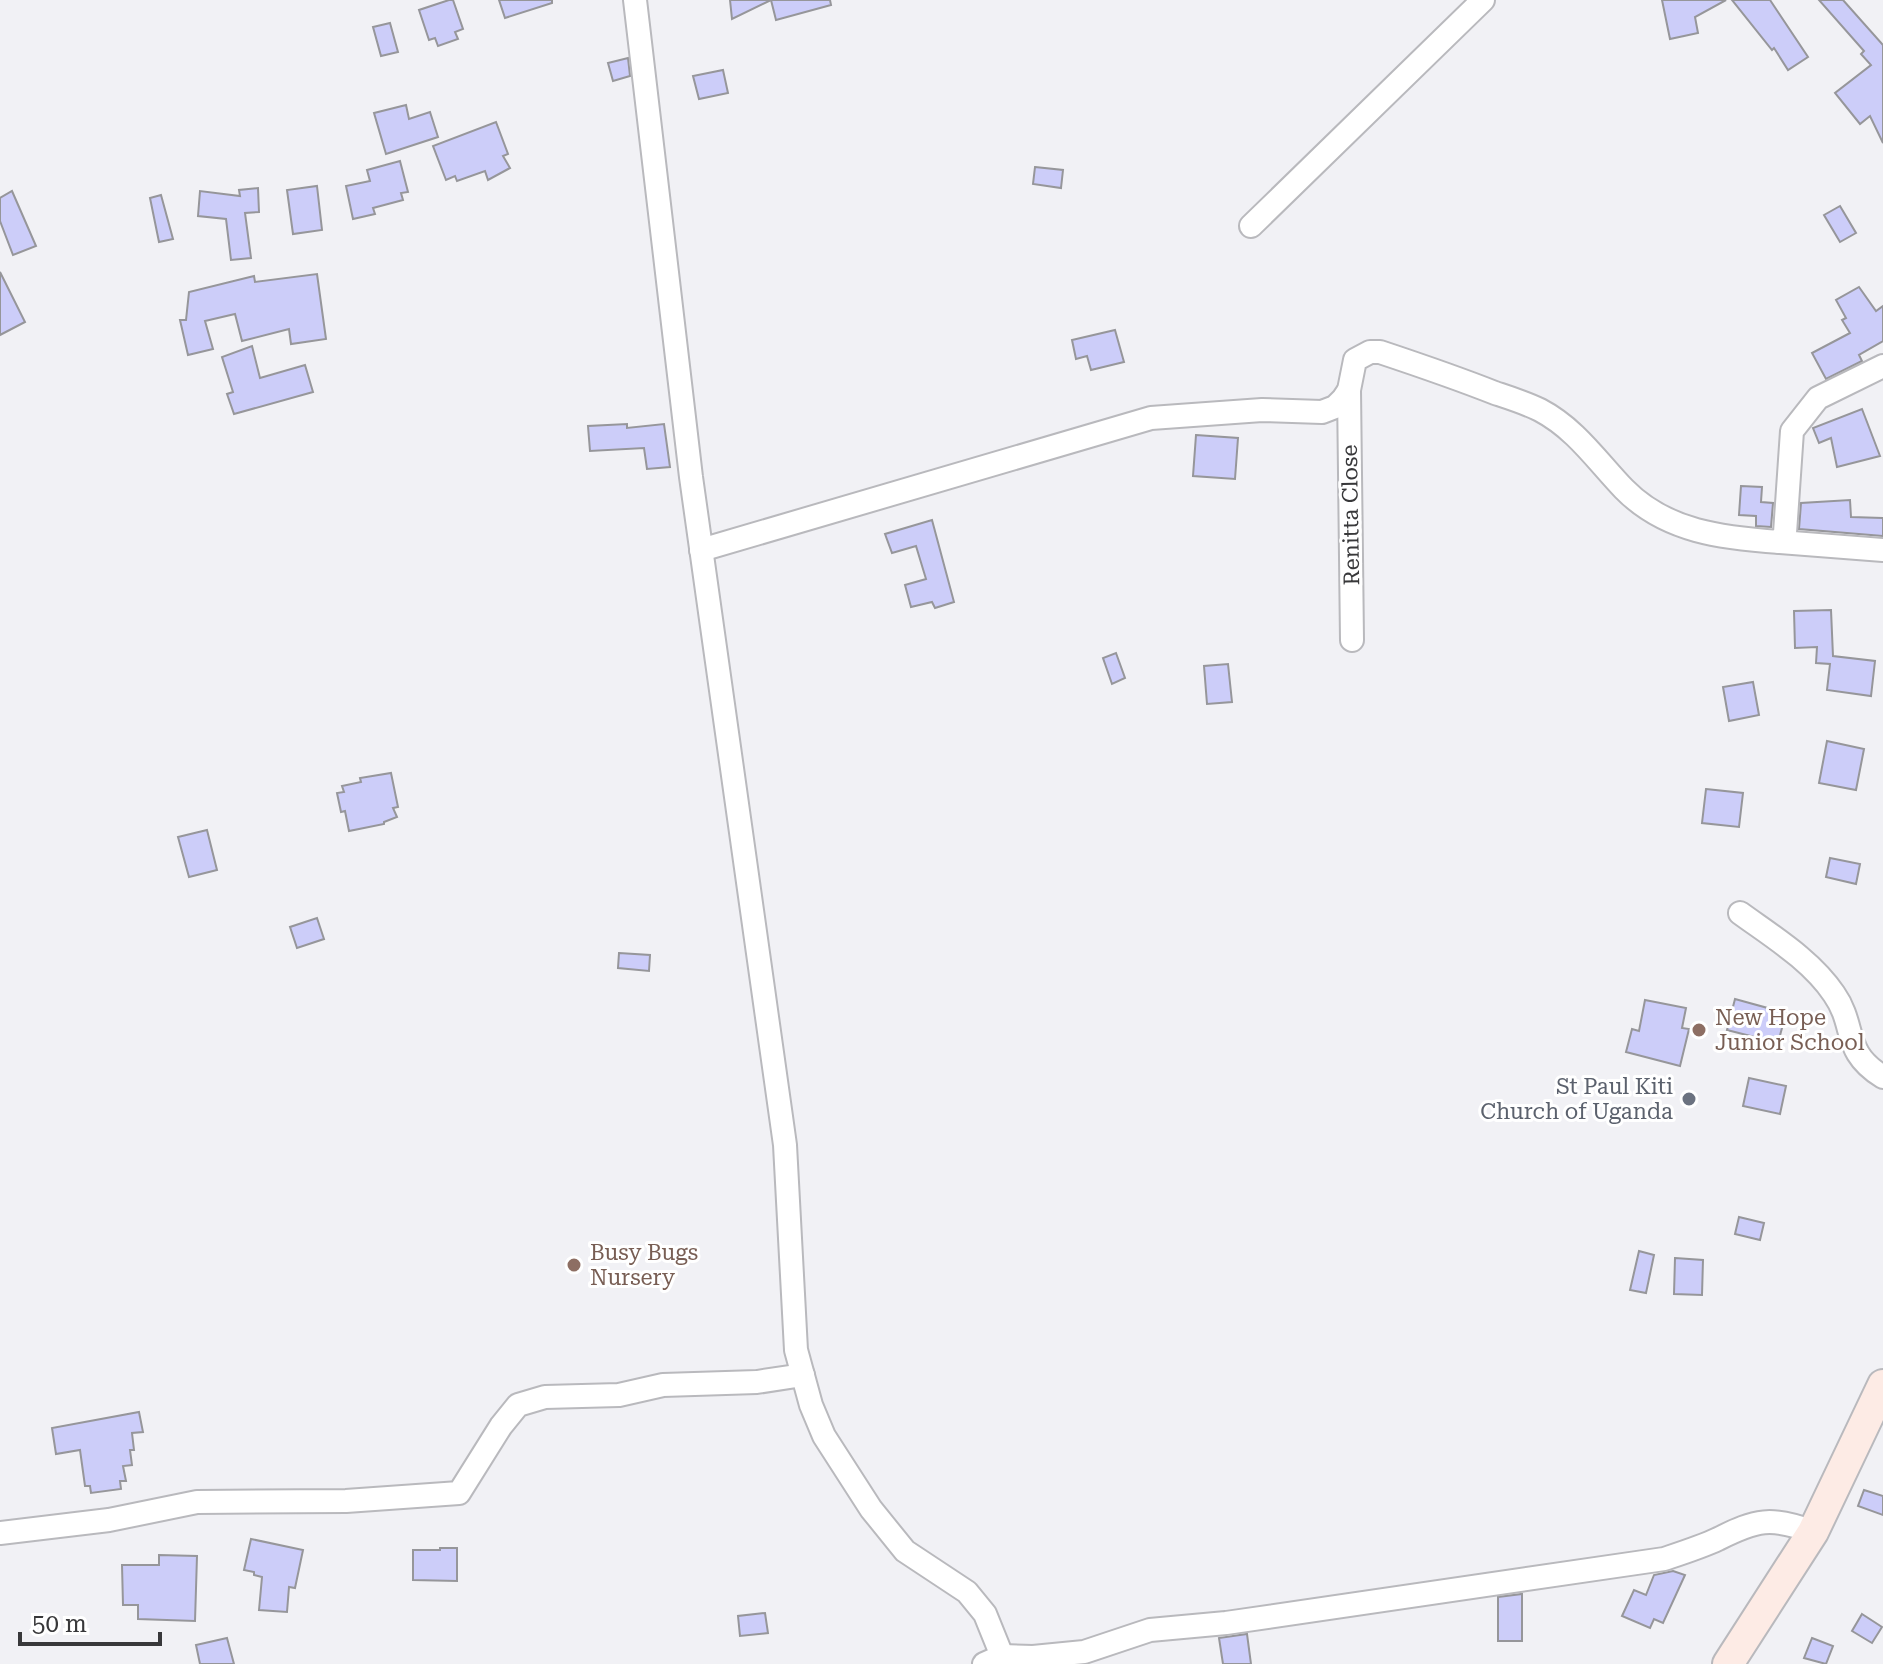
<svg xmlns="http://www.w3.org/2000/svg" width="1883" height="1664" viewBox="0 0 1883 1664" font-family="'Roboto Serif',serif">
  <rect width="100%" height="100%" fill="#f1f1f5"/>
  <g fill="#cccdf9" stroke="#96969a" stroke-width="2">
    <polygon points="449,0 453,0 463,29 455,32 458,39 438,46 435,38 429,40 419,10"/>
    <polygon points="499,0 552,0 552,3 505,18"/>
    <polygon points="730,0 771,0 732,19"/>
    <polygon points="771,0 830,0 831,5 776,20"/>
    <polygon points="1662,0 1726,0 1695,17 1698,33 1670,39"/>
    <polygon points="1732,0 1770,0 1808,57 1788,70 1774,48 1772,50"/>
    <polygon points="1819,0 1843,0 1883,45 1883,143 1870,116 1860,124 1835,93 1871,65 1861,54 1864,51"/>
    <polygon points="390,23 398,52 381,56 373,27"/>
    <polygon points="628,58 630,76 613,81 608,63"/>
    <polygon points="723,70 728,93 699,99 693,76"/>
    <polygon points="406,105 409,119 430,112 438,137 386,154 374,113"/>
    <polygon points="496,122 508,154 503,156 510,168 488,180 485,171 457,181 455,176 446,180 433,146"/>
    <polygon points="400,161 408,192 401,193 403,200 373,208 375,214 353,219 346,186 370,181 367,170"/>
    <polygon points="1035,167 1063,170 1061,188 1033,184"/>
    <polygon points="317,186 322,230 293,234 287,190"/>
    <polygon points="258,188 259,212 245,213 251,258 231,260 226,219 198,216 200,191 240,196 239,190"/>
    <polygon points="12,191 36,246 13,255 0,221 0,198"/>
    <polygon points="161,195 173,239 159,242 150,198"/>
    <polygon points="1840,206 1856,233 1840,242 1824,215"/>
    <polygon points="0,272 25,322 0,335"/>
    <polygon points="317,274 326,339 291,344 289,329 242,341 235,314 205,321 213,349 188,355 180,320 186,320 189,292 254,276 255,282"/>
    <polygon points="1859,287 1876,311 1883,306 1883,341 1859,355 1862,361 1826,379 1812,353 1850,333 1842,320 1846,318 1836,300"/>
    <polygon points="1115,330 1124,362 1091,370 1087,356 1076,359 1072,340"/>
    <polygon points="252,346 260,378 305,365 313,392 234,414 227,394 233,392 222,357"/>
    <polygon points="1862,409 1880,456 1837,467 1831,438 1819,443 1813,428"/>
    <polygon points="627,424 627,428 664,424 670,467 647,469 644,448 590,451 588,426"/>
    <polygon points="1196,435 1238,438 1235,479 1193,476"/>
    <polygon points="1741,486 1762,487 1761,502 1773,503 1771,527 1756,526 1756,516 1739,515"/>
    <polygon points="1850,500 1851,517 1883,518 1883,536 1799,529 1801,503"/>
    <polygon points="932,520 954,602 935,608 932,602 911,607 905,585 926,579 916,546 892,553 885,534"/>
    <polygon points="1831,610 1833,656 1875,661 1871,696 1827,690 1830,664 1816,663 1817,647 1795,648 1794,611"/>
    <polygon points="1116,653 1125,678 1112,684 1103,658"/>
    <polygon points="1228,664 1232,702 1207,704 1204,666"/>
    <polygon points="1753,682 1759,715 1729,721 1723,687"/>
    <polygon points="1827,741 1864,749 1856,790 1819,783"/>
    <polygon points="391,773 398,807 393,808 397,817 384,822 384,824 349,831 345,811 341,812 337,793 344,792 342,786 361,782 360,778"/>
    <polygon points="1706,789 1743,793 1739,827 1702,823"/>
    <polygon points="207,830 217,870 189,877 178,837"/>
    <polygon points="1830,858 1860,864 1856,884 1826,877"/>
    <polygon points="317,918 324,939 297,948 290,927"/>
    <polygon points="619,953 650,955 649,971 618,968"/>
    <polygon points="1735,999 1786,1013 1778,1043 1727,1030"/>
    <polygon points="1645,1000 1686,1008 1682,1028 1689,1029 1680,1066 1626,1052 1632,1029 1639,1031"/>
    <polygon points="1749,1078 1786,1086 1780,1114 1743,1106"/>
    <polygon points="1739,1217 1764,1223 1760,1240 1735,1234"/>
    <polygon points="1639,1251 1654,1255 1646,1293 1630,1290"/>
    <polygon points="1675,1258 1703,1260 1702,1295 1674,1294"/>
    <polygon points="139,1412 143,1432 132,1433 134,1450 130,1450 132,1465 123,1466 126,1481 120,1481 121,1489 91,1493 90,1486 85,1486 80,1450 56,1454 52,1428"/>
    <polygon points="1864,1490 1883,1496 1883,1515 1858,1506"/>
    <polygon points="251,1539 303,1550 295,1588 289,1587 287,1612 259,1610 262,1577 254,1575 254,1572 244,1570"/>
    <polygon points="440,1548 457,1548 457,1581 413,1580 413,1550 440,1550"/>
    <polygon points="159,1555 197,1556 195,1621 138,1619 138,1605 123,1605 122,1565 159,1565"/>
    <polygon points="1673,1571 1685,1575 1663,1623 1654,1619 1650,1628 1622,1616 1634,1590 1646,1595 1654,1575"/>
    <polygon points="1522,1594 1522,1641 1498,1641 1498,1597"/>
    <polygon points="765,1613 768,1633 740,1636 738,1616"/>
    <polygon points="1862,1614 1882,1627 1872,1643 1852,1631"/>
    <polygon points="1247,1634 1251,1664 1223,1664 1219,1638"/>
    <polygon points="227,1638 234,1664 200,1664 196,1645"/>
    <polygon points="1812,1638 1833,1646 1826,1664 1804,1658"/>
  </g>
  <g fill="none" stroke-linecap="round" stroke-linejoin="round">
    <g stroke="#b9b9bd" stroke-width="26">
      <g id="street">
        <polyline points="635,0 691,477 785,1145 796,1350 811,1405 824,1436 871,1509 905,1551 967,1592 985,1614 1002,1656"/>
        <polyline points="1251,226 1483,0"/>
        <polyline points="1349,390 1352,640"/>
        <polyline points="1780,542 1883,550"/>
        <path d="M701 550 1151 418 1262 410 1322 412 1335 407 1343 399 1349 390 1355 360 1370 352H1380C1419 365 1457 378 1495 393 1510 398 1526 403 1540 410 1576 429 1597 461 1624 489 1666 532 1723 538 1780 542L1785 533 1792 431 1818 398 1883 366"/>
        <path d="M1740 913C1773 937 1811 960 1834 994 1857 1027 1841 1051 1883 1077"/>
        <polyline points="0,1533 109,1520 197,1502 346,1501 459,1493 501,1426 518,1405 545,1397 619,1395 663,1385 757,1382 803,1375"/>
        <path d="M984 1664 1002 1656 1033 1657 1084 1652 1150 1630 1226 1623 1664 1559C1682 1553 1701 1547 1718 1539 1756 1520 1771 1516 1813 1532"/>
      </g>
    </g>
    <g stroke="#b9b9bd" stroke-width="34">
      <polyline id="secondary" points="1728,1664 1813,1532 1883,1385"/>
    </g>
    <use href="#street" stroke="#fff" stroke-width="22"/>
    <use href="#secondary" stroke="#fdebe5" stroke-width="30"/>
  </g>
  <g fill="#8d6e63" stroke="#fff" stroke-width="3">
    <circle cx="1699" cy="1030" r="8"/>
    <circle cx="574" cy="1265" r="8"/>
  </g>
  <circle fill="#6b7280" stroke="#fff" stroke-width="3" cx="1689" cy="1099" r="8"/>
  <g text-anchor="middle" stroke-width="6" stroke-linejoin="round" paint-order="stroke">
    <g font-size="22" fill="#38383a" stroke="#fff">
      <text transform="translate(1350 515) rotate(-91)" y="8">Renitta Close</text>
    </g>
    <g font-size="22" fill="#785e54" stroke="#fff" text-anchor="start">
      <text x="1715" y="1025">New Hope<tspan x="1715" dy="25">Junior School</tspan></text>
      <text x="590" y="1260">Busy Bugs<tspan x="590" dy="25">Nursery</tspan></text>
    </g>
    <g font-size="22" fill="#5b616d" stroke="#fff" text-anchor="end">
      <text x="1673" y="1094">St Paul Kiti<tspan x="1673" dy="25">Church of Uganda</tspan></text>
    </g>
  </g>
  <path d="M20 1632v12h140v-12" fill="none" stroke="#38383a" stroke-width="4"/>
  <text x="32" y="1632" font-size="24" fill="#38383a" stroke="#ffffff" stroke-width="6" paint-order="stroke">50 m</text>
</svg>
